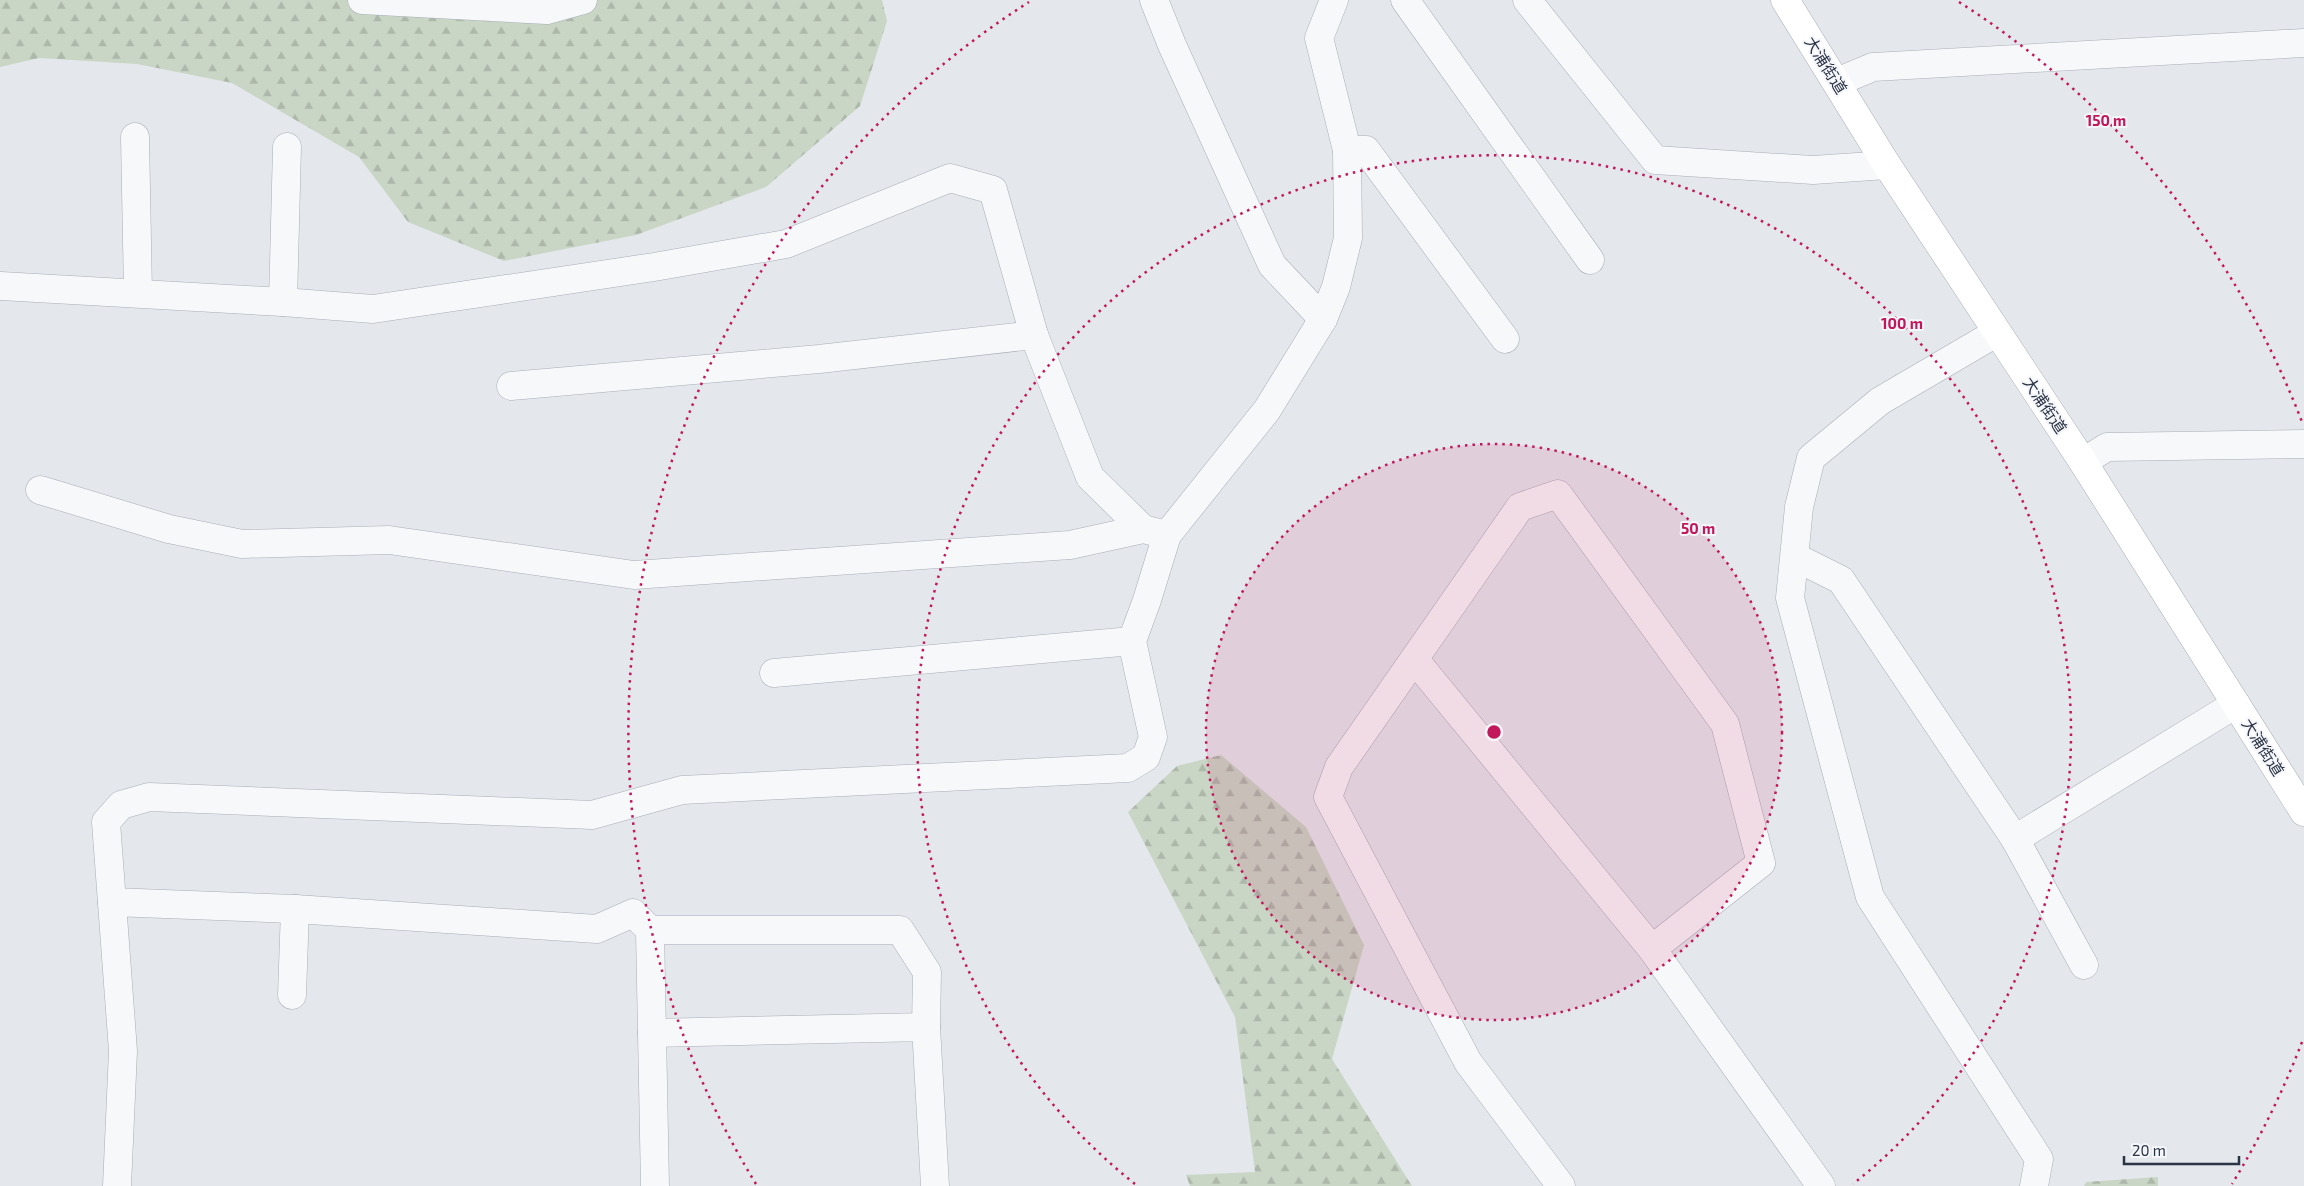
<svg xmlns="http://www.w3.org/2000/svg" width="2304" height="1186" viewBox="0 0 2304 1186" font-family="'Exo 2','Noto Sans JP',sans-serif">
  <defs>
    <pattern id="forest-firs" width="22" height="20" patternUnits="userSpaceOnUse" patternTransform="scale(1.25)"><rect width="22" height="20" fill="#c9d6c5"/><path d="M5 1l3.5 6h-7zM16 11l3.5 6h-7z" fill="#adb8ab"/></pattern>
  </defs>
  <rect width="100%" height="100%" fill="#e4e7ec"/>
  <g fill="url(#forest-firs)">
    <polygon points="0,0 882,0 887,21 860,106 766,187 636,235 504,261 408,222 359,157 232,83 137,64 39,58 0,67"/>
    <polygon points="1221,755 1306,827 1364,945 1332,1059 1412,1186 1190,1186 1186,1175 1255,1172 1235,1017 1128,812 1177,766"/>
    <polygon points="2158,1177 2158,1186 2084,1186 2086,1182"/>
  </g>
  <g fill="none" stroke-linecap="round" stroke-linejoin="round">
    <g stroke="#a9aeb7" stroke-width="29">
      <g id="street">
        <polyline points="362,0 547,10 583,0"/>
        <polyline points="1154,0 1172,45 1272,265 1323,319"/>
        <polyline points="1405,0 1590,260"/>
        <polyline points="1527,0 1655,160 1813,170 1887,165"/>
        <polyline points="1837,82 1873,67 2304,43"/>
        <polyline points="135,137 138,293"/>
        <polyline points="1347,150 1366,150 1505,339"/>
        <polyline points="1,286 283,302 287,147"/>
        <polyline points="283,302 373,309 654,267 786,244 950,178 993,190 1034,335 1090,477 1143,529"/>
        <polyline points="1996,333 1880,401 1811,458 1799,507 1790,598 1870,897 2039,1159 2034,1186"/>
        <polyline points="511,386 819,359 1034,335"/>
        <polyline points="2083,462 2107,447 2304,444"/>
        <polyline points="40,490 169,529 242,544 389,540 634,575 1070,545 1143,529 1167,535"/>
        <polyline points="1795,557 1841,580 2015,839 2084,965"/>
        <polyline points="1415,660 1652,949 1821,1186"/>
        <polyline points="774,673 1132,641"/>
        <polyline points="2015,839 2236,704"/>
        <polyline points="112,902 295,909 597,929 633,913 650,930 900,930 927,972 926,1027"/>
        <polyline points="650,930 655,1186"/>
        <polyline points="292,995 295,909"/>
        <polyline points="652,1033 926,1027 935,1186"/>
        <polyline points="117,1186 123,1051 106,822 121,805 149,797 592,815 682,790 1128,768 1146,757 1153,737 1132,641 1147,600 1167,535 1267,410 1323,319 1336,287 1348,238 1347,150 1319,38 1334,0"/>
        <polyline points="1561,1186 1468,1062 1328,797 1339,767 1520,507 1558,494 1725,724 1761,863 1652,949"/>
      </g>
    </g>
    <g stroke="#a9aeb7" stroke-width="29">
      <polyline id="secondary" points="1785,0 1887,165 2083,462 2304,812"/>
    </g>
    <use href="#street" stroke="#f7f8fa" stroke-width="28"/>
    <use href="#secondary" stroke="#fff" stroke-width="28"/>
  </g>
  <circle cx="1494" cy="732" r="288" fill="#c2185b" fill-opacity=".12"/>
  <g fill="none" stroke="#c2185b" stroke-width="2.5" stroke-dasharray="2.5 5">
    <circle cx="1494" cy="732" r="288"/>
    <path d="M1135 1184A577 577 0 1 1 1853 1184"/>
    <path d="M2302 1042A865 865 0 0 1 2232 1184M756 1184A865 865 0 0 1 1029 2M1959 2A865 865 0 0 1 2302 422"/>
  </g>
  <g text-anchor="middle" stroke-width="4" stroke-linejoin="round" paint-order="stroke">
    <g font-size="16" fill="#2b3445" stroke="#f4f6f9">
      <text transform="translate(1826 65) rotate(58)" y="6">大浦街道</text>
      <text transform="translate(2045 405) rotate(56)" y="6">大浦街道</text>
      <text transform="translate(2263 747) rotate(58)" y="6">大浦街道</text>
    </g>
  </g>
  <circle cx="1494" cy="732" r="8" fill="#c2185b" stroke="#f4f6f9" stroke-width="2.5"/>
  <g font-size="15" text-anchor="middle" font-weight="bold" fill="#c2185b" stroke="#f4f6f9" stroke-width="4" stroke-linejoin="round" paint-order="stroke">
    <text x="2106" y="126">150 m</text>
    <text x="1902" y="329">100 m</text>
    <text x="1698" y="534">50 m</text>
  </g>
  <path d="M2124 1156v8h115v-8" fill="none" stroke="#2b3445" stroke-width="2.5"/>
  <text x="2132" y="1156" font-size="15" fill="#2b3445" stroke="#f4f6f9" stroke-width="4" paint-order="stroke">20 m</text>
</svg>
